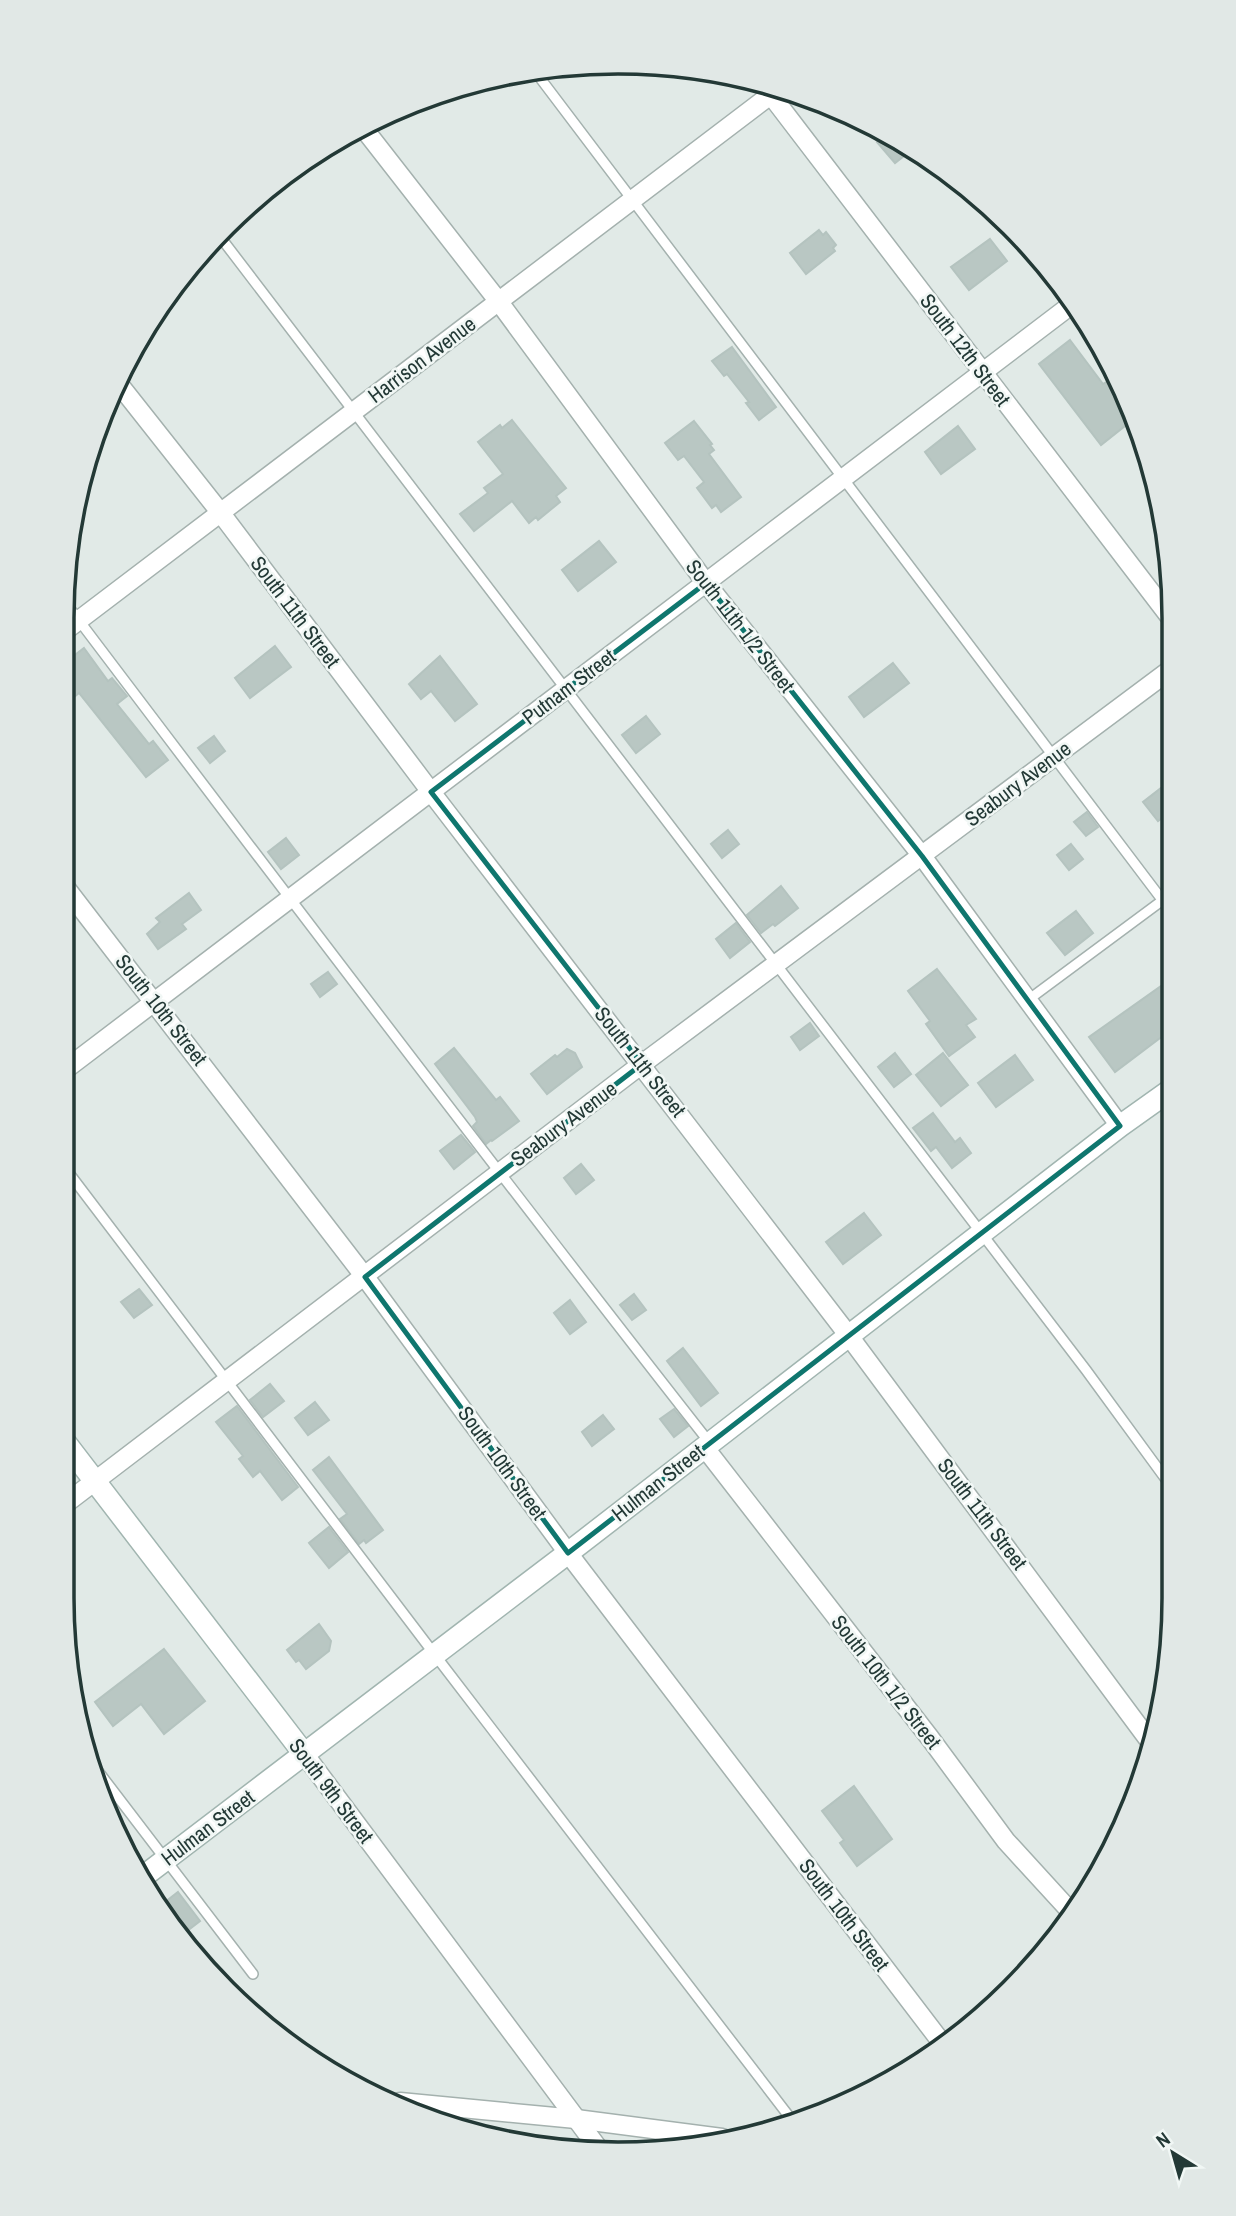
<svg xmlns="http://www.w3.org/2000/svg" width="1236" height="2216" viewBox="0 0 1236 2216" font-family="'Archivo Narrow',sans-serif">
  <rect width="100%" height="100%" fill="#e1eae7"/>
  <g fill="#b9c7c3" stroke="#b4c3bf" stroke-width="2">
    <polygon points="889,132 914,148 895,163 877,142"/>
    <polygon points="819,230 823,235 826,232 836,245 833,248 835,251 806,274 790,253"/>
    <polygon points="990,239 1007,261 969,290 951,267"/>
    <polygon points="1070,340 1103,384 1108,381 1135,418 1101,445 1039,364"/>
    <polygon points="732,347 776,407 759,420 746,403 749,402 727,374 724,376 712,361"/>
    <polygon points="512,420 566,488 556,496 560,502 538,520 536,517 529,523 512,501 474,531 460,514 488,493 484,488 503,474 478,442 500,425 502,428"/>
    <polygon points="694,421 712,444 710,445 714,450 709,454 741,497 721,512 716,505 712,508 697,488 704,482 684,456 678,460 665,443"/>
    <polygon points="958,426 975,449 941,474 925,452"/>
    <polygon points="599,541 616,562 578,591 562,570"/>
    <polygon points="275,646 291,667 250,698 235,678"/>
    <polygon points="84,648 108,681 112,678 127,696 117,704 149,744 153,741 168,760 146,777 79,693 62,707 62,665"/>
    <polygon points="440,656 477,704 455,721 431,691 421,699 409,684"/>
    <polygon points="893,663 909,683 864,717 849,697"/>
    <polygon points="646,716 660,734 636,753 622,735"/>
    <polygon points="214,736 225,751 210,763 198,748"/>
    <polygon points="1161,788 1171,802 1171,811 1158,821 1143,802"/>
    <polygon points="1087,812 1098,827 1086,836 1074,822"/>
    <polygon points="728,830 739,844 722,858 711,844"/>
    <polygon points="286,838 299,855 281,869 268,852"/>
    <polygon points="1071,844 1083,859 1069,870 1057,855"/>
    <polygon points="781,886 798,908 775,926 773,924 761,933 747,915"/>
    <polygon points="189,893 201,910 182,924 186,929 158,949 147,934 160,922 156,918"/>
    <polygon points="1076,911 1093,933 1065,955 1047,933"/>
    <polygon points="736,923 750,942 730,958 716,939"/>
    <polygon points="937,969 976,1019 966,1025 975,1037 949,1056 926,1024 930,1021 908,991"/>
    <polygon points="328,972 337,984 320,997 311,984"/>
    <polygon points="1171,979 1172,1029 1115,1072 1089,1037"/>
    <polygon points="810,1023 819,1036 800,1050 791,1037"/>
    <polygon points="454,1048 496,1100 500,1097 519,1121 492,1141 491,1140 486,1144 473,1126 477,1122 475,1117 435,1064"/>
    <polygon points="567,1049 575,1053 582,1067 547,1094 531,1074 555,1055 557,1057"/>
    <polygon points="895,1053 911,1074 894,1087 878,1067"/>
    <polygon points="943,1053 968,1085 941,1106 916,1075"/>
    <polygon points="1015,1055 1033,1080 996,1107 978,1083"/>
    <polygon points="933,1113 955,1142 960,1138 971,1153 952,1168 936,1147 931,1151 913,1128"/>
    <polygon points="461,1135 475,1152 454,1169 440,1151"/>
    <polygon points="581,1164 594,1180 576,1194 564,1178"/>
    <polygon points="864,1213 881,1235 843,1264 826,1242"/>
    <polygon points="139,1289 152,1305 134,1318 121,1302"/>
    <polygon points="634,1294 646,1310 632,1320 620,1305"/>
    <polygon points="570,1300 586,1322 570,1334 554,1313"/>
    <polygon points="683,1348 718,1393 701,1406 667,1361"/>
    <polygon points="270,1384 284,1401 263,1417 250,1400"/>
    <polygon points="315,1402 329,1420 308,1435 295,1418"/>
    <polygon points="237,1406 298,1487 282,1500 260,1471 253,1477 239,1459 243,1456 216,1422"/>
    <polygon points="674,1409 688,1426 674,1437 660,1419"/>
    <polygon points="603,1415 614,1429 592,1446 582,1432"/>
    <polygon points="329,1457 383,1530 366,1543 364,1540 359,1544 340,1519 347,1514 313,1470"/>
    <polygon points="329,1527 348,1552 329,1568 309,1543"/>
    <polygon points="319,1624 331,1641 329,1651 306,1669 299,1660 296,1662 287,1650"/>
    <polygon points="164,1649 205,1701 164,1734 141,1704 113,1726 95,1702"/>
    <polygon points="854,1786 892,1839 857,1866 840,1843 844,1840 822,1811"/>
    <polygon points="178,1892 200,1921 178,1938 160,1906"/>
  </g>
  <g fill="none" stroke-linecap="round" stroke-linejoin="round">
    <g stroke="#a4b1ae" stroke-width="12">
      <g id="lane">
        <polyline points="534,70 1163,901"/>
        <polyline points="218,234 1086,1370 1173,1489"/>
        <path d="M62 598C276 881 490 1163 709 1442"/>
        <polyline points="1028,1000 1171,894"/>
        <polyline points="62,1164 435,1655 788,2115 790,2122"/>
        <polyline points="88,1758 253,1974"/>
      </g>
    </g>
    <g stroke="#a4b1ae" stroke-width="21">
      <g id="street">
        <polyline points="761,82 1170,617"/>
        <polyline points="361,125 499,302 706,583 922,856 1120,1126"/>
        <polyline points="118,383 220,512 431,792 849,1336 1154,1747"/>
        <polyline points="62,633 781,87"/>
        <polyline points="62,883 365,1277 568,1553 942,2043"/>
        <polyline points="62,1072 1075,302"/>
        <polyline points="705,1448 930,1738 1006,1841 1071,1912"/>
        <polyline points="61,1507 642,1064 1170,670"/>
        <polyline points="305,1755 598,2148"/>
        <polyline points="400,2102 576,2119 722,2138"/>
      </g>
    </g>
    <g stroke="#a1b5b0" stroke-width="24">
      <g id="secondary">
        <polyline points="61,1437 305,1755"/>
        <polyline points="144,1876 568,1553 1120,1126 1172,1089"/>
      </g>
    </g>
    <use href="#lane" stroke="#fff" stroke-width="9"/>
    <use href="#street" stroke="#fff" stroke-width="18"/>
    <use href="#secondary" stroke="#fff" stroke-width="21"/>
  </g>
  <path fill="none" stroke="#0f766e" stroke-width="5" stroke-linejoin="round" d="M706 583 922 856 1120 1126 568 1553 365 1277 642 1064 431 792Z"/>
  <g text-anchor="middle" stroke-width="5" stroke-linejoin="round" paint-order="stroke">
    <g font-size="21" fill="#233936" stroke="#f1f7f5">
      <text transform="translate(965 350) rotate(53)" y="7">South 12th Street</text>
      <text transform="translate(422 360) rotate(-37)" y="7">Harrison Avenue</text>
      <text transform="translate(295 612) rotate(53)" y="7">South 11th Street</text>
      <text transform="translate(740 626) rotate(52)" y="7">South 11th 1/2 Street</text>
      <text transform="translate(569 687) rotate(-37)" y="7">Putnam Street</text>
      <text transform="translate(1018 784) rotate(-37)" y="7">Seabury Avenue</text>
      <text transform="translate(161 1010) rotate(52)" y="7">South 10th Street</text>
      <text transform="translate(640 1062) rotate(52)" y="7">South 11th Street</text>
      <text transform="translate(564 1124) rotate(-37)" y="7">Seabury Avenue</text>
      <text transform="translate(502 1463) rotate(54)" y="7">South 10th Street</text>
      <text transform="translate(658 1483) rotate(-38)" y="7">Hulman Street</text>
      <text transform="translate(982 1514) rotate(53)" y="7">South 11th Street</text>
      <text transform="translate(886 1682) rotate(52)" y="7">South 10th 1/2 Street</text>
      <text transform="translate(331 1791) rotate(53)" y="7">South 9th Street</text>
      <text transform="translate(208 1828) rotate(-37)" y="7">Hulman Street</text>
      <text transform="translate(844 1915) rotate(53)" y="7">South 10th Street</text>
    </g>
  </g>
  <path d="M0 0H1236V2216H0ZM618 74H618A544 544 0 0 1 1162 618V1598A544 544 0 0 1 618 2142H618A544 544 0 0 1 74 1598V618A544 544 0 0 1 618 74Z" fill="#e1e8e6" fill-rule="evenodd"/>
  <path fill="none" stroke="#233936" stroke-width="3.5" d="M618 74H618A544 544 0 0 1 1162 618V1598A544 544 0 0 1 618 2142H618A544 544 0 0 1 74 1598V618A544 544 0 0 1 618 74Z"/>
  <g transform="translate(1173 2153) rotate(323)" stroke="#f1f7f5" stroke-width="5" paint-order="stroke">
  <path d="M0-5L12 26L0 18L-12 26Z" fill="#233936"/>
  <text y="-10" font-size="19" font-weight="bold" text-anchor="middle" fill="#233936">N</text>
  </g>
</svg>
